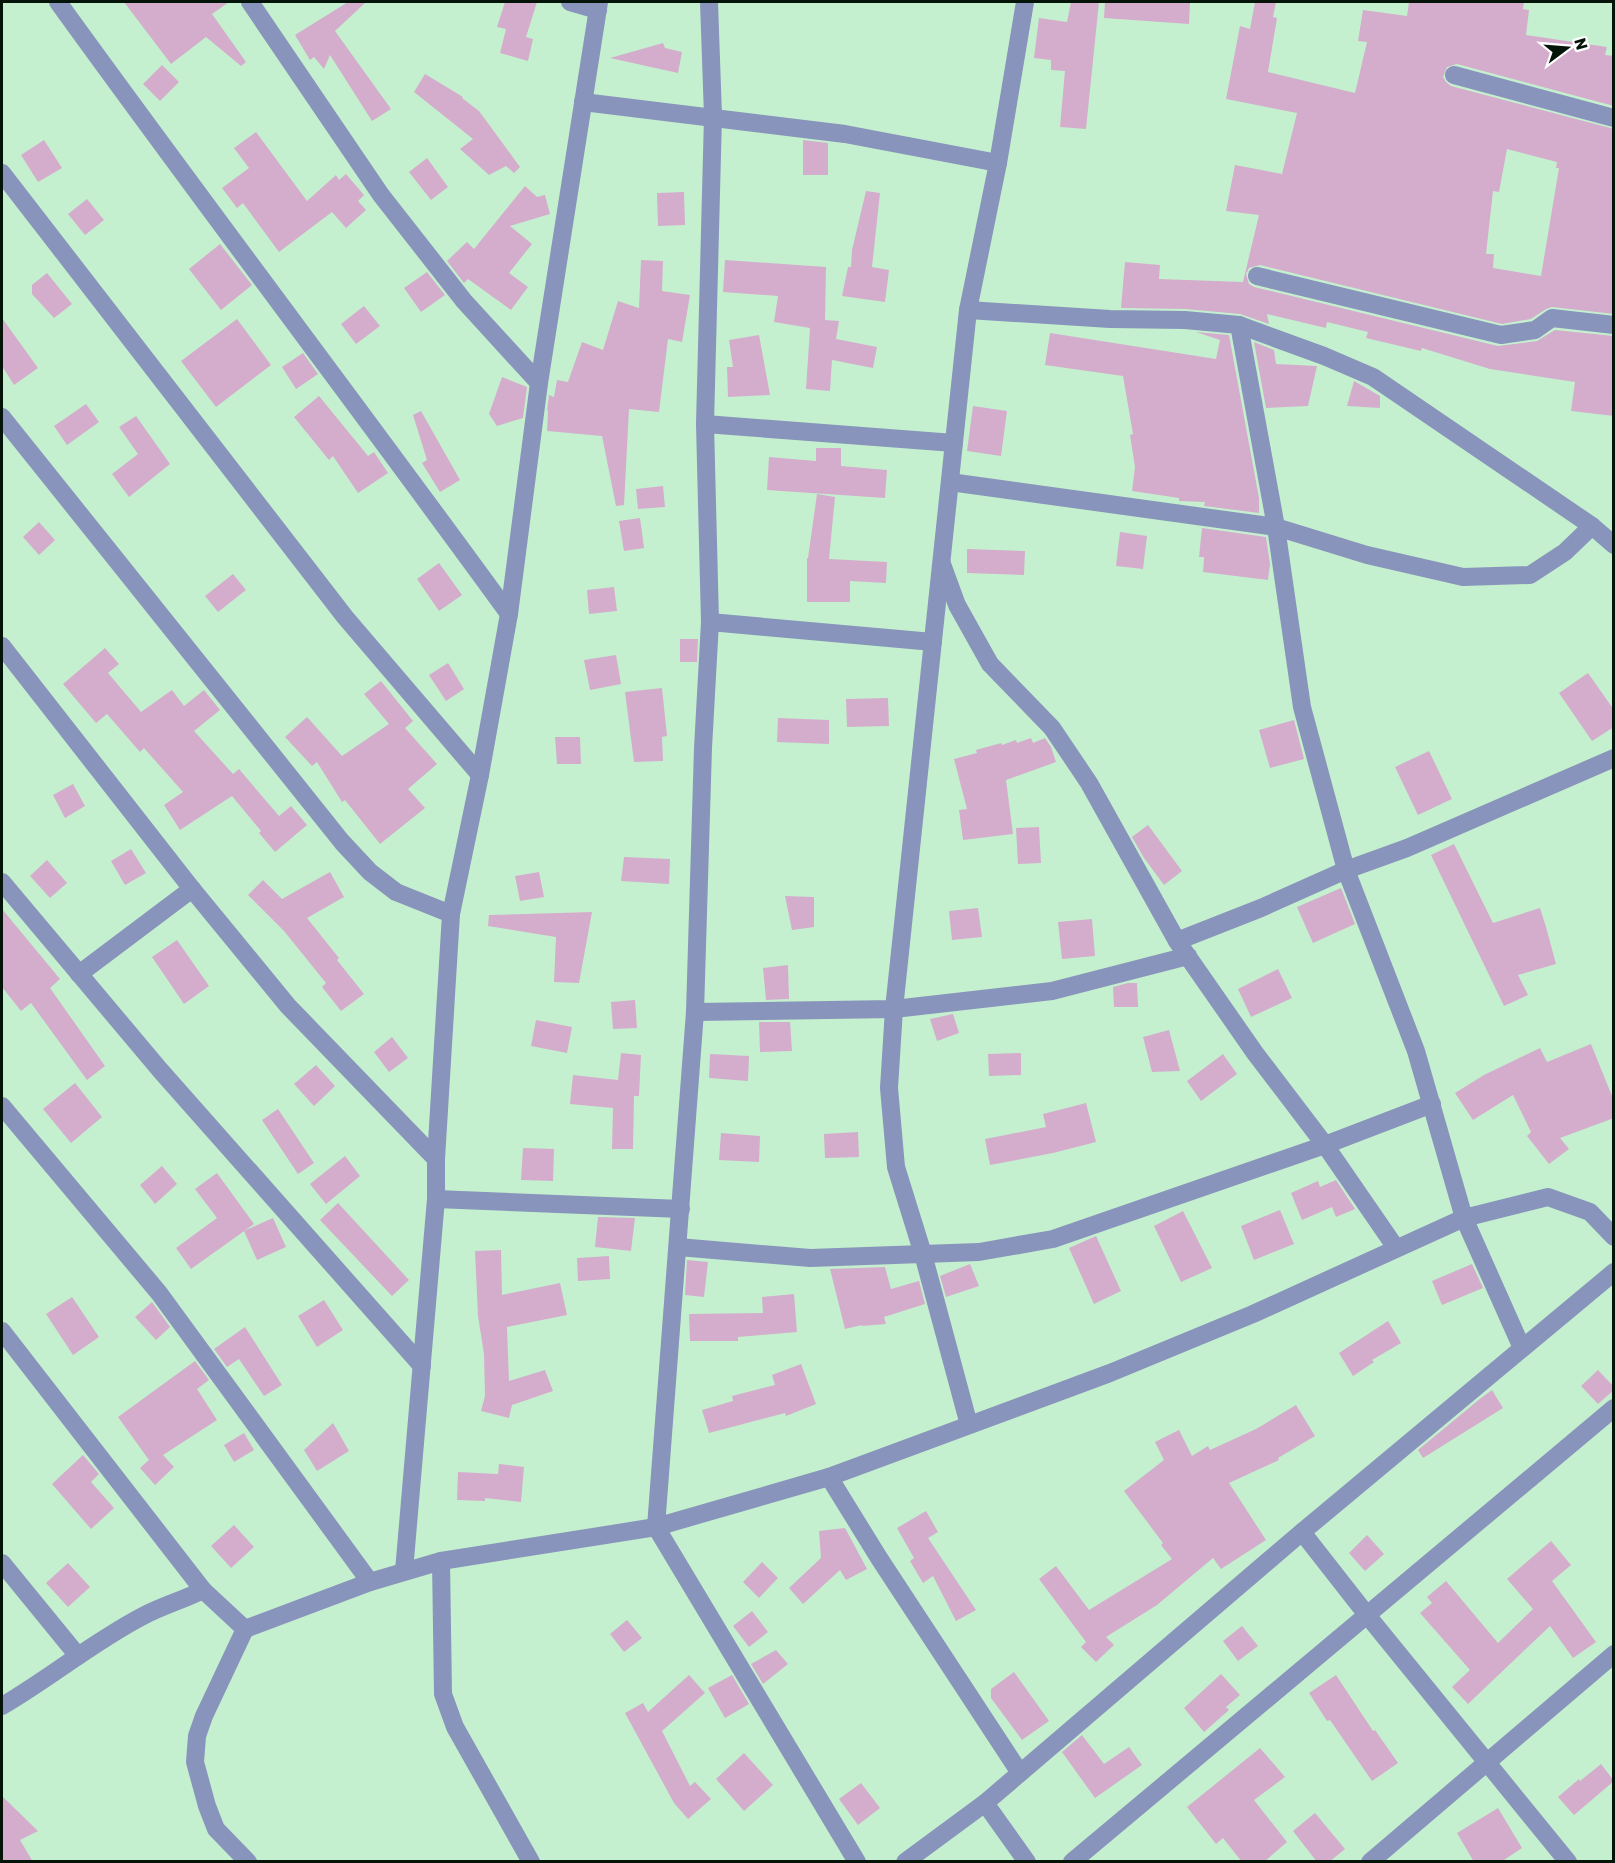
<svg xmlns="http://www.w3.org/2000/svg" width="1615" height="1863" viewBox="0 0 1615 1863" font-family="Rubik,sans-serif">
  <rect width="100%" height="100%" fill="#c5f0cf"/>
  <g fill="#d4adcd" fill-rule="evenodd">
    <polygon points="124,2 229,2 212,14 246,62 241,66 206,37 171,64"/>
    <polygon points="348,2 365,3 335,31 391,109 372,121 330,55 324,69 314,57 310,60 295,35"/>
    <polygon points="505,2 537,2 526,37 533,39 528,61 500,53 506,29 497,27"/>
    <polygon points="1071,2 1099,2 1086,129 1060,127 1065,71 1051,70 1051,60 1034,58 1039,18 1067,22"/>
    <polygon points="1105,2 1190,2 1189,24 1104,18"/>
    <path d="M1255 2H1276L1273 17 1277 18 1268 72 1355 93 1367 42 1358 41 1363 10 1407 16 1409 2H1524L1523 9 1529 10 1526 35 1607 47 1605 55 1614 56V106L1457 64 1447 67 1443 77 1446 82 1451 86 1614 129V314L1552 307 1546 309 1531 319 1502 324 1260 265 1249 268 1246 274 1249 284 1254 287 1498 346 1537 341 1555 330 1614 336V416L1571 411 1575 382 1490 369 1422 348 1421 351 1366 338 1368 332 1327 322 1326 328 1267 314 1269 324 1240 314 1185 309 1121 308 1125 262 1160 265 1159 279 1243 282 1259 215 1226 211 1235 165 1282 174 1297 113 1226 99 1240 26 1250 29ZM1507 149 1557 162 1556 168H1559L1541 276 1493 268 1494 254H1486L1493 191 1499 192Z"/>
    <polygon points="663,43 665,48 682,52 678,73 610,58"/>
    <polygon points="162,65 179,82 160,101 143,84"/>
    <polygon points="425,74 463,97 462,98 479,111 520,167 514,173 506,166 489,175 460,149 473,139 414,92"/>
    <polygon points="256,132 307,201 336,175 339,180 346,174 364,195 358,201 366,210 346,228 332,212 279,252 243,203 237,208 222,188 249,168 234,148"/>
    <polygon points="44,140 62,168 38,182 21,155"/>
    <polygon points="803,140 828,143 828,175 803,175"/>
    <polygon points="427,158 448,187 431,200 409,172"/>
    <polygon points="525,186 537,197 545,195 550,214 510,226 532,244 509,273 528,287 511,310 468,279 464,283 447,261 467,242 474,249"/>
    <polygon points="866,191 880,193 872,267 889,270 885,302 842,296 848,267 851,267 852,250"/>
    <polygon points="684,192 685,225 658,226 657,193"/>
    <polygon points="87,199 104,220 85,235 68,214"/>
    <polygon points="220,244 252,285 221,310 189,269"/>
    <polygon points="641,260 663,261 662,291 690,295 682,342 668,339 659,412 629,409 624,505 616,506 602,436 547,431 548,410 547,411 549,395 554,397 557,380 568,382 582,342 603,350 618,301 639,308"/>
    <polygon points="725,260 826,267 825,320 839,321 836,339 877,347 873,368 832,360 830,391 806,389 810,328 774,322 778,296 723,292"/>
    <polygon points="427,272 445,295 421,312 404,288"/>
    <polygon points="47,273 72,304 54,318 32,294 32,285"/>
    <polygon points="364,306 380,326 356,344 341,324"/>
    <polygon points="2,318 38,368 14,385 2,366"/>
    <polygon points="237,319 271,365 216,407 181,361"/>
    <polygon points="1196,332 1229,335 1259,498 1259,513 1204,506 1205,502 1179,501 1179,498 1132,491 1135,467 1130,435 1133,434 1123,376 1045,365 1050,333 1216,359 1220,340"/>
    <polygon points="759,335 770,395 728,397 727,367 733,367 729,340"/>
    <polygon points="1254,342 1274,350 1276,364 1317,366 1308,406 1266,408"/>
    <polygon points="303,353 318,374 296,389 282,367"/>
    <polygon points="502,377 527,387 523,418 497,426 489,414"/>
    <polygon points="1354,381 1380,396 1380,408 1347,406"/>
    <polygon points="319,396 368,456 374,452 388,473 358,493 333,456 329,460 294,417"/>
    <polygon points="86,404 99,422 67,445 54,426"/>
    <polygon points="973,406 1007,411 1001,456 967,451"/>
    <polygon points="421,411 460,480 440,492 422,463 427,460 413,415"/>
    <polygon points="136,416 170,464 129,497 112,474 138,454 119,427"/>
    <polygon points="816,448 841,448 841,466 887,470 885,498 767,490 769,457 816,461"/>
    <polygon points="663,486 665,507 638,509 636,489"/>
    <polygon points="817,494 835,497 829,559 887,562 886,583 850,581 850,602 807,602 807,558 808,558"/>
    <polygon points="640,518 644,548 624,551 619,521"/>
    <polygon points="39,522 55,540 39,555 23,537"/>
    <polygon points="1202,528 1266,537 1270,564 1268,580 1203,572 1204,557 1199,557"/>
    <polygon points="1120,532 1147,536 1143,569 1116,566"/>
    <polygon points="967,549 1025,551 1024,575 967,573"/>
    <polygon points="439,563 462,595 439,611 417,579"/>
    <polygon points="233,574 246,590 218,612 205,596"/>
    <polygon points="614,587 617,611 589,614 587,590"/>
    <polygon points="680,639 698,639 697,662 680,662"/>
    <polygon points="105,648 119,664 108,673 141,712 172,690 184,706 204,690 220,710 194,731 233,774 239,769 279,816 291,806 307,825 275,852 259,833 261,831 232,796 180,830 164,805 183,792 144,748 140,752 107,714 96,723 63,684"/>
    <polygon points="616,655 621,684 590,690 584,660"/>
    <polygon points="448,663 464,689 446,701 429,675"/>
    <polygon points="1588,673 1614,710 1614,727 1592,741 1559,693"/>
    <polygon points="381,681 413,721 405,728 437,764 408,789 425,808 380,844 345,800 342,802 317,762 312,766 285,737 307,717 342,756 389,724 364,694"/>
    <polygon points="662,688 667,736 662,737 663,761 634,762 625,692"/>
    <polygon points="888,698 889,726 847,727 846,699"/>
    <polygon points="778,718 829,720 829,744 777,742"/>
    <polygon points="1294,720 1304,759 1270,768 1259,730"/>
    <polygon points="555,737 580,737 581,764 557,764"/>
    <polygon points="1031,738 1033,743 1045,738 1051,747 1056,762 1006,780 1013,834 963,840 959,810 967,809 954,759 977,753 976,750 1001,743 1002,745 1016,740 1017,743"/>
    <polygon points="1429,751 1452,799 1418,815 1395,767"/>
    <polygon points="73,784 85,806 65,818 53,795"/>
    <polygon points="1148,825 1182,871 1164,885 1144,858 1132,837"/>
    <polygon points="1039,827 1041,863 1018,864 1016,828"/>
    <polygon points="1454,844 1493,923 1540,908 1546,927 1556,964 1518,975 1528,995 1504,1006 1431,855"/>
    <polygon points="131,849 146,873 125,885 111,861"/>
    <polygon points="624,857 670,859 669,884 621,881"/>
    <polygon points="47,860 67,883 50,898 30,876"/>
    <polygon points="330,872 344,897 307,918 339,958 337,960 364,994 341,1011 322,987 326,983 284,931 248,895 263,880 282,899"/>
    <polygon points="539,872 544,897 520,901 515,876"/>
    <polygon points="1341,888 1355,924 1313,943 1297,907"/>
    <polygon points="785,896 814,897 814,927 792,930"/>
    <polygon points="978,908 982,937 952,940 949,911"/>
    <polygon points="2,909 60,979 50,988 105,1066 87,1080 31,1003 21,1011 2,987"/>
    <polygon points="592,912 579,983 554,982 556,937 488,926 489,915"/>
    <polygon points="1092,919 1095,956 1062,959 1058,922"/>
    <polygon points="177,940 209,986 184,1004 152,957"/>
    <polygon points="788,965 789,999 766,1000 763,968"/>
    <polygon points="1278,969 1292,998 1251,1017 1238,989"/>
    <polygon points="1128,983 1137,983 1138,1007 1114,1007 1113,987"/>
    <polygon points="635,1000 637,1028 613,1029 611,1002"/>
    <polygon points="953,1014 959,1033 937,1041 930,1019"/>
    <polygon points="536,1020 572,1027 567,1053 531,1046"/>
    <polygon points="759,1022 790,1022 792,1051 760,1052"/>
    <polygon points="1169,1030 1180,1071 1152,1072 1143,1037"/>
    <polygon points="392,1037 408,1058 389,1072 374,1052"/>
    <polygon points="1591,1044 1614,1101 1614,1118 1560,1138 1569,1149 1549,1164 1527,1136 1531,1132 1513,1095 1473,1120 1455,1093 1484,1075 1540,1048 1547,1062"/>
    <polygon points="621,1053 641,1055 639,1096 634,1096 633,1149 612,1149 613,1108 570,1104 573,1075 618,1080"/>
    <polygon points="1021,1053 1021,1075 989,1076 988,1054"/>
    <polygon points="710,1054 749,1056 748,1081 709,1078"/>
    <polygon points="1223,1054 1237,1074 1201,1101 1187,1081"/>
    <polygon points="316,1065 335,1086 314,1106 294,1084"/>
    <polygon points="75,1083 102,1117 71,1143 43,1109"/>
    <polygon points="1086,1103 1096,1142 1053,1153 990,1165 985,1139 1046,1127 1043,1114"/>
    <polygon points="278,1109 314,1163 298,1174 262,1120"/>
    <polygon points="858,1132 859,1157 825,1158 824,1134"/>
    <polygon points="721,1133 760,1136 759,1162 719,1160"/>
    <polygon points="523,1148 554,1149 553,1181 521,1180"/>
    <polygon points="345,1156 360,1176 326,1204 310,1184"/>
    <polygon points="162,1166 177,1184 155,1204 140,1185"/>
    <polygon points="217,1173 254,1224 191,1269 176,1248 217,1218 195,1189"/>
    <polygon points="1336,1180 1355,1209 1336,1217 1332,1207 1302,1220 1291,1193 1318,1181 1320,1187"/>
    <polygon points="338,1203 409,1280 392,1296 320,1220"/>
    <polygon points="1280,1210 1294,1244 1254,1260 1241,1226"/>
    <polygon points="1183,1211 1212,1268 1181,1282 1154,1226"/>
    <polygon points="598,1217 635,1218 631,1251 595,1247"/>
    <polygon points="273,1218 286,1247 257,1260 244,1231"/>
    <polygon points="1096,1236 1121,1291 1094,1304 1069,1248"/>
    <polygon points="501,1250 502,1295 560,1283 567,1315 507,1327 509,1381 545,1370 553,1391 512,1405 509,1418 481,1411 485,1396 484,1354 478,1316 475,1251"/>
    <polygon points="609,1256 610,1279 578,1281 577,1258"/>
    <polygon points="687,1260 708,1262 704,1297 685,1295"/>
    <polygon points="970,1264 979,1286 946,1297 940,1276"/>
    <polygon points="1472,1264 1483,1288 1442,1305 1432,1281"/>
    <polygon points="885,1267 891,1289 919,1281 925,1304 884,1317 886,1324 862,1326 862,1325 845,1329 830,1269"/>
    <polygon points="794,1294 797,1332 738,1337 738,1341 690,1341 689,1314 763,1313 762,1297"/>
    <polygon points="72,1297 99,1337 73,1355 46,1314"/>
    <polygon points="324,1300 343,1330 317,1347 298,1316"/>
    <polygon points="152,1302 170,1327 156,1340 135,1317"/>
    <polygon points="1388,1321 1401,1343 1372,1360 1374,1362 1353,1376 1339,1353"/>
    <polygon points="245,1327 282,1385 264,1396 239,1359 227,1367 214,1349"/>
    <polygon points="195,1361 209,1380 197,1389 217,1420 163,1455 174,1467 155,1485 140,1468 149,1460 118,1417"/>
    <polygon points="801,1364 816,1404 786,1416 785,1413 709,1433 702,1410 733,1401 732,1396 775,1385 772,1375"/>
    <polygon points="1598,1370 1614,1387 1614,1390 1598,1404 1581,1386"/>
    <polygon points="1492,1390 1503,1408 1423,1458 1418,1450 1481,1398"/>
    <polygon points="1296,1405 1315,1436 1278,1458 1279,1460 1229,1483 1266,1540 1221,1569 1213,1558 1157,1605 1106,1637 1114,1645 1096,1662 1081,1647 1086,1642 1039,1579 1056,1566 1089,1610 1172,1559 1161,1545 1163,1543 1124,1491 1164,1460 1155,1442 1179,1430 1192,1456 1208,1446 1210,1450 1256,1429"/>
    <polygon points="333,1423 349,1451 317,1471 304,1450"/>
    <polygon points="244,1433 254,1450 234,1462 224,1445"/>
    <polygon points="83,1455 99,1474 91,1482 114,1508 91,1529 52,1484"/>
    <polygon points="499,1464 524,1467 521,1502 485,1498 485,1501 457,1500 458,1472 498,1474"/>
    <polygon points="926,1511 938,1532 928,1538 976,1610 956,1621 933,1576 923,1583 910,1561 914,1558 897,1528"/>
    <polygon points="234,1525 254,1547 231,1568 211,1546"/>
    <polygon points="845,1528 867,1569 846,1580 840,1570 803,1604 789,1588 821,1558 819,1531"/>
    <polygon points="1367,1535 1384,1554 1365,1571 1349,1553"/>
    <polygon points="1551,1541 1571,1565 1552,1581 1596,1642 1573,1658 1550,1626 1468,1704 1452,1687 1470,1670 1420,1613 1432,1603 1427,1597 1446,1581 1498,1643 1533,1609 1507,1579"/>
    <polygon points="762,1562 778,1578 759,1598 743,1582"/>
    <polygon points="68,1563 90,1587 68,1607 46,1583"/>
    <polygon points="752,1611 768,1632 749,1647 733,1626"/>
    <polygon points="627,1620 642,1638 624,1652 610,1634"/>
    <polygon points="1242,1626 1258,1646 1238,1661 1223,1641"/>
    <polygon points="776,1650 788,1664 763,1684 751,1664"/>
    <polygon points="1014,1672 1049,1721 1022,1740 991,1698 991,1689"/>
    <polygon points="1221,1674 1240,1695 1226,1707 1229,1710 1204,1732 1184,1708"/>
    <polygon points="689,1675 705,1693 662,1731 690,1786 695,1782 711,1799 688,1819 674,1803 625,1713 643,1703 648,1712"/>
    <polygon points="732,1675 749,1704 725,1718 708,1688"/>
    <polygon points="1336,1675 1373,1731 1375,1730 1398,1763 1372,1781 1330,1720 1327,1721 1309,1693"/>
    <polygon points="1082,1735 1104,1764 1129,1747 1142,1765 1095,1798 1062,1752"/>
    <polygon points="1260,1748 1285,1777 1254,1800 1287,1842 1264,1862 1242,1862 1223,1838 1216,1844 1187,1807"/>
    <polygon points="744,1753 773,1785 744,1811 716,1779"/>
    <polygon points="1601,1764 1614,1781 1574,1815 1558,1797 1579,1779 1580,1781"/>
    <polygon points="861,1783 880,1808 858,1825 839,1799"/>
    <polygon points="2,1796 38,1831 20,1840 33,1862 2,1862"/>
    <polygon points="1498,1808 1522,1848 1501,1862 1474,1862 1457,1833"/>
    <polygon points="1315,1813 1345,1849 1329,1862 1317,1862 1293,1831"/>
  </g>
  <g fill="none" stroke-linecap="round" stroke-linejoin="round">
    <g stroke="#8894bb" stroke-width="18">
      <path d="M58 2C206 207 360 409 509 614"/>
      <polyline points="250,2 381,195 464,301 539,383"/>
      <polyline points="570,2 598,10"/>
      <polyline points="709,2 713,116 705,424 710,622 703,748 695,1012 656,1527 857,1862"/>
      <polyline points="1454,75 1614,118"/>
      <polyline points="583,102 845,134 998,163"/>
      <polyline points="2,173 345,617 480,775"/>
      <polyline points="1257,276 1501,335 1535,330 1552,318 1614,325"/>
      <polyline points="968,310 1110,319 1185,320 1239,325 1276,527 1302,707 1346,870 1416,1051 1464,1218 1522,1348"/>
      <polyline points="1239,325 1324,356 1373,377 1592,526 1614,545"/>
      <polyline points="2,417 342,842 370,872 396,892 451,914"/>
      <polyline points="705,424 954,443"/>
      <polyline points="950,482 1276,527 1367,555 1463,577 1530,575 1565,552 1592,526"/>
      <polyline points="942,564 957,605 990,664 1052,728 1089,783 1177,941 1255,1053 1325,1145 1396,1248"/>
      <polyline points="710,622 933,642"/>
      <polyline points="2,646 192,889 288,1006 436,1159"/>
      <polyline points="2,882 160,1070 422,1366"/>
      <polyline points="1177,941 1261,908 1346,870 1407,848 1614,758"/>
      <polyline points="79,974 192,889"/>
      <polyline points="695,1012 894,1009 1052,991 1188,956"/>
      <polyline points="2,1106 159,1293 370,1582"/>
      <polyline points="436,1199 681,1209"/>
      <polyline points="678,1247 810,1258 979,1252 1053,1239 1325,1145 1432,1104"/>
      <polyline points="2,1331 203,1590"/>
      <polyline points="969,1425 923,1254 896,1167 889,1088 894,1009 968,310 998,163 1025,2"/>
      <polyline points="829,1477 879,1558 1020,1773"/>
      <polyline points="1302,1532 1367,1615 1568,1862"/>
      <polyline points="441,1561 443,1694 455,1727 531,1862"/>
      <polyline points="2,1563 78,1656"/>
      <polyline points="404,1571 436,1199 436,1159 451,914 480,775 509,614 539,383 599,2"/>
      <polyline points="245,1629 204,1716 197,1736 195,1762 207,1806 216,1829 248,1862"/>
      <path d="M2 1706C50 1678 93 1642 143 1616 162 1606 183 1600 203 1590L245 1629 370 1582 441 1561 656 1527 829 1477 1110 1373 1253 1314 1464 1218 1548 1197 1590 1212 1614 1237"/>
      <polyline points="985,1803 1027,1862"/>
      <polyline points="905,1862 985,1803 1302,1532 1614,1272"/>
      <polyline points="1072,1862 1614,1408"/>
      <polyline points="1370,1862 1614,1654"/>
    </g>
  </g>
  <rect width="1615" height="1863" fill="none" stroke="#051409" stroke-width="6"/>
  <g transform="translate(1567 48) rotate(74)" stroke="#ffffff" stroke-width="4.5" paint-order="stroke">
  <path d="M0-4.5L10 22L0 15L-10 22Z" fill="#051409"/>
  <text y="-9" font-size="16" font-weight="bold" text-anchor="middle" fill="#051409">N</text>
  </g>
</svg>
